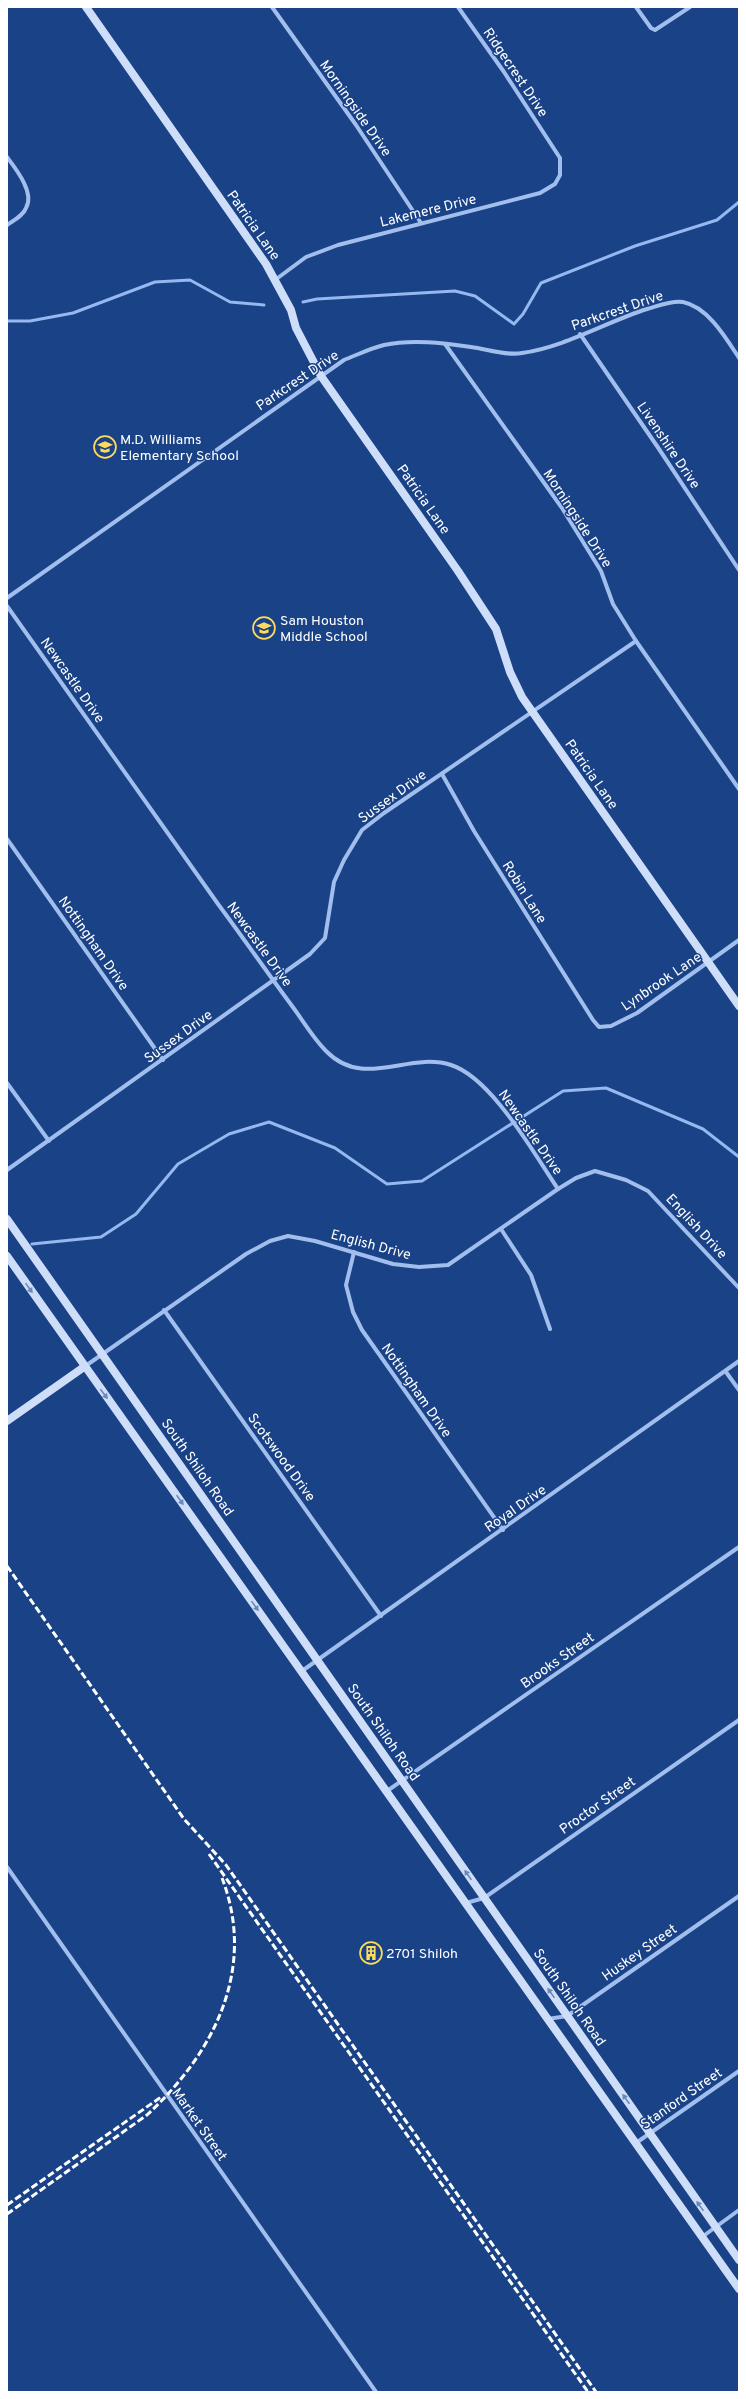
<svg xmlns="http://www.w3.org/2000/svg" width="746" height="2399" viewBox="0 0 746 2399" font-family="Overpass,sans-serif">
  <rect width="100%" height="100%" fill="#1a4287"/>
  <g fill="none" stroke-linecap="round" stroke-linejoin="round">
    <g stroke="#94b8ef" stroke-width="3">
      <polyline points="303,302 317,299 455,291 475,296 514,324 523,314 541,283 635,246 717,220 739,202"/>
      <polyline points="7,321 30,321 73,313 155,282 190,280 230,302 264,305"/>
      <polyline points="32,1244 101,1237 136,1214 178,1164 229,1134 269,1122 335,1148 387,1184 422,1181 563,1091 606,1088 703,1129 739,1157"/>
    </g>
    <g stroke="#a1beed" stroke-width="4">
      <polyline points="272,7 356,125 421,223"/>
      <polyline points="636,7 651,28 655,30 690,7"/>
      <path d="M7 157C16 169 35 193 26 208 23 216 14 220 7 225"/>
      <polyline points="275,280 306,257 338,245 540,193 555,184 560,175 560,158 504,72 458,7"/>
      <polyline points="580,334 659,449 739,570"/>
      <polyline points="445,344 562,508 601,571 613,604 636,641 739,789"/>
      <path d="M7 598 344 360C357 355 371 348 384 345 412 339 443 343 471 347 487 349 507 356 522 353 565 347 606 322 647 309 658 306 672 300 683 302 708 307 726 338 739 358"/>
      <path d="M7 606C77 705 148 804 218 904 244 939 269 975 295 1010 305 1024 314 1039 326 1051 364 1090 408 1051 451 1065 492 1078 534 1154 558 1189"/>
      <polyline points="442,774 474,831 593,1020 599,1027 611,1026 637,1013 739,940"/>
      <polyline points="7,839 163,1060"/>
      <polyline points="7,1083 49,1141"/>
      <polyline points="7,1170 310,954 325,938 334,882 344,860 362,830 384,813 636,641"/>
      <polyline points="501,1229 531,1275 550,1329"/>
      <polyline points="354,1252 346,1285 353,1312 362,1330 503,1530"/>
      <polyline points="164,1310 381,1616"/>
      <polyline points="84,1367 246,1254 270,1241 288,1236 315,1241 393,1264 419,1267 448,1265 558,1189 576,1178 595,1171 626,1180 648,1191 739,1288"/>
      <polyline points="726,1372 739,1390"/>
      <polyline points="302,1671 739,1361"/>
      <polyline points="387,1791 739,1547"/>
      <polyline points="7,1867 376,2392"/>
      <polyline points="466,1903 484,1898 739,1720"/>
      <polyline points="548,2019 567,2016 739,1896"/>
      <polyline points="636,2143 739,2071"/>
      <polyline points="702,2237 739,2210"/>
    </g>
    <g stroke="#cedef9" stroke-width="8">
      <polyline points="86,7 266,264 291,310 296,328 321,376 458,571 496,629 510,672 522,697 739,1006"/>
      <polyline points="7,1219 739,2260"/>
      <polyline points="7,1256 739,2289"/>
      <polyline points="7,1421 84,1367"/>
    </g>
    <g stroke="#fff" stroke-width="3" stroke-dasharray="7 3" stroke-linecap="butt">
      <polyline points="7,1566 184,1819 226,1865 243,1889 596,2392"/>
      <polyline points="209,1854 588,2392"/>
      <polyline points="7,2205 161,2097"/>
      <path d="M7 2214 147 2115C214 2053 257 1969 222 1878"/>
    </g>
  </g>
  <defs><path id="oneway-solid" d="M-6-.8H1V-3.2L6.5 0L1 3.2V.8H-6Z"/></defs>
  <g fill="#6b88ba">
    <use href="#oneway-solid" transform="translate(29 1288) rotate(55)"/>
    <use href="#oneway-solid" transform="translate(104 1394) rotate(53)"/>
    <use href="#oneway-solid" transform="translate(180 1500) rotate(55)"/>
    <use href="#oneway-solid" transform="translate(255 1606) rotate(54)"/>
    <use href="#oneway-solid" transform="translate(468 1875) rotate(-125)"/>
    <use href="#oneway-solid" transform="translate(551 1993) rotate(-125)"/>
    <use href="#oneway-solid" transform="translate(626 2099) rotate(-125)"/>
    <use href="#oneway-solid" transform="translate(700 2206) rotate(-125)"/>
  </g>
  <defs>
    <g id="school-ring" transform="scale(1.15)"><circle r="9.5" fill="#1a4287" stroke="#ffdb5d" stroke-width="1.5"/><path d="M0-5L7-2L0 1L-7-2ZM-4 1L0 2.5L4 1V4Q0 6-4 4Z" fill="#ffdb5d"/></g>
    <g id="building-ring" transform="scale(1.15)"><circle r="9.5" fill="#1a4287" stroke="#ffdb5d" stroke-width="1.5"/><path d="M-4-6H4V6H1V3H-1V6H-4ZM-2.5-4.3h1.7v1.8h-1.7ZM.8-4.3h1.7v1.8H.8ZM-2.5-1h1.7V.8h-1.7ZM.8-1h1.7V.8H.8Z" fill="#ffdb5d"/></g>
  </defs>
  <g fill-rule="evenodd">
    <use href="#school-ring" x="105" y="447"/>
    <use href="#school-ring" x="264" y="628"/>
    <use href="#building-ring" x="371" y="1953"/>
  </g>
  <g text-anchor="middle" stroke-width="3" stroke-linejoin="round" paint-order="stroke">
    <g font-size="14" fill="#fff" stroke="#1a4287">
      <text transform="translate(516 72) rotate(56)" y="5">Ridgecrest Drive</text>
      <text transform="translate(356 108) rotate(55)" y="5">Morningside Drive</text>
      <text transform="translate(428 210) rotate(-14)" y="5">Lakemere Drive</text>
      <text transform="translate(254 225) rotate(55)" y="5">Patricia Lane</text>
      <text transform="translate(617 310) rotate(-19)" y="5">Parkcrest Drive</text>
      <text transform="translate(297 380) rotate(-34)" y="5">Parkcrest Drive</text>
      <text transform="translate(669 445) rotate(56)" y="5">Livenshire Drive</text>
      <text transform="translate(424 499) rotate(55)" y="5">Patricia Lane</text>
      <text transform="translate(578 518) rotate(57)" y="5">Morningside Drive</text>
      <text transform="translate(73 680) rotate(55)" y="5">Newcastle Drive</text>
      <text transform="translate(592 774) rotate(55)" y="5">Patricia Lane</text>
      <text transform="translate(392 796) rotate(-36)" y="5">Sussex Drive</text>
      <text transform="translate(525 892) rotate(58)" y="5">Robin Lane</text>
      <text transform="translate(94 943) rotate(55)" y="5">Nottingham Drive</text>
      <text transform="translate(260 944) rotate(54)" y="5">Newcastle Drive</text>
      <text transform="translate(661 981) rotate(-34)" y="5">Lynbrook Lane</text>
      <text transform="translate(178 1036) rotate(-36)" y="5">Sussex Drive</text>
      <text transform="translate(531 1132) rotate(55)" y="5">Newcastle Drive</text>
      <text transform="translate(697 1226) rotate(47)" y="5">English Drive</text>
      <text transform="translate(371 1244) rotate(15)" y="5">English Drive</text>
      <text transform="translate(417 1390) rotate(55)" y="5">Nottingham Drive</text>
      <text transform="translate(282 1457) rotate(54)" y="5">Scotswood Drive</text>
      <text transform="translate(198 1467) rotate(55)" y="5">South Shiloh Road</text>
      <text transform="translate(515 1508) rotate(-35)" y="5">Royal Drive</text>
      <text transform="translate(557 1660) rotate(-35)" y="5">Brooks Street</text>
      <text transform="translate(384 1732) rotate(55)" y="5">South Shiloh Road</text>
      <text transform="translate(597 1805) rotate(-35)" y="5">Proctor Street</text>
      <text transform="translate(639 1952) rotate(-35)" y="5">Huskey Street</text>
      <text transform="translate(570 1997) rotate(55)" y="5">South Shiloh Road</text>
      <text transform="translate(681 2098) rotate(-35)" y="5">Stanford Street</text>
      <text transform="translate(200 2124) rotate(55)" y="5">Market Street</text>
    </g>
    <g font-size="14" fill="#fff" stroke="#1a4287" text-anchor="start">
      <text x="120" y="444">M.D. Williams<tspan x="120" dy="16">Elementary School</tspan></text>
      <text x="280" y="625">Sam Houston<tspan x="280" dy="16">Middle School</tspan></text>
      <text x="386" y="1958">2701 Shiloh</text>
    </g>
  </g>
  <rect width="746" height="2399" fill="none" stroke="#ffffff" stroke-width="16"/>
</svg>
